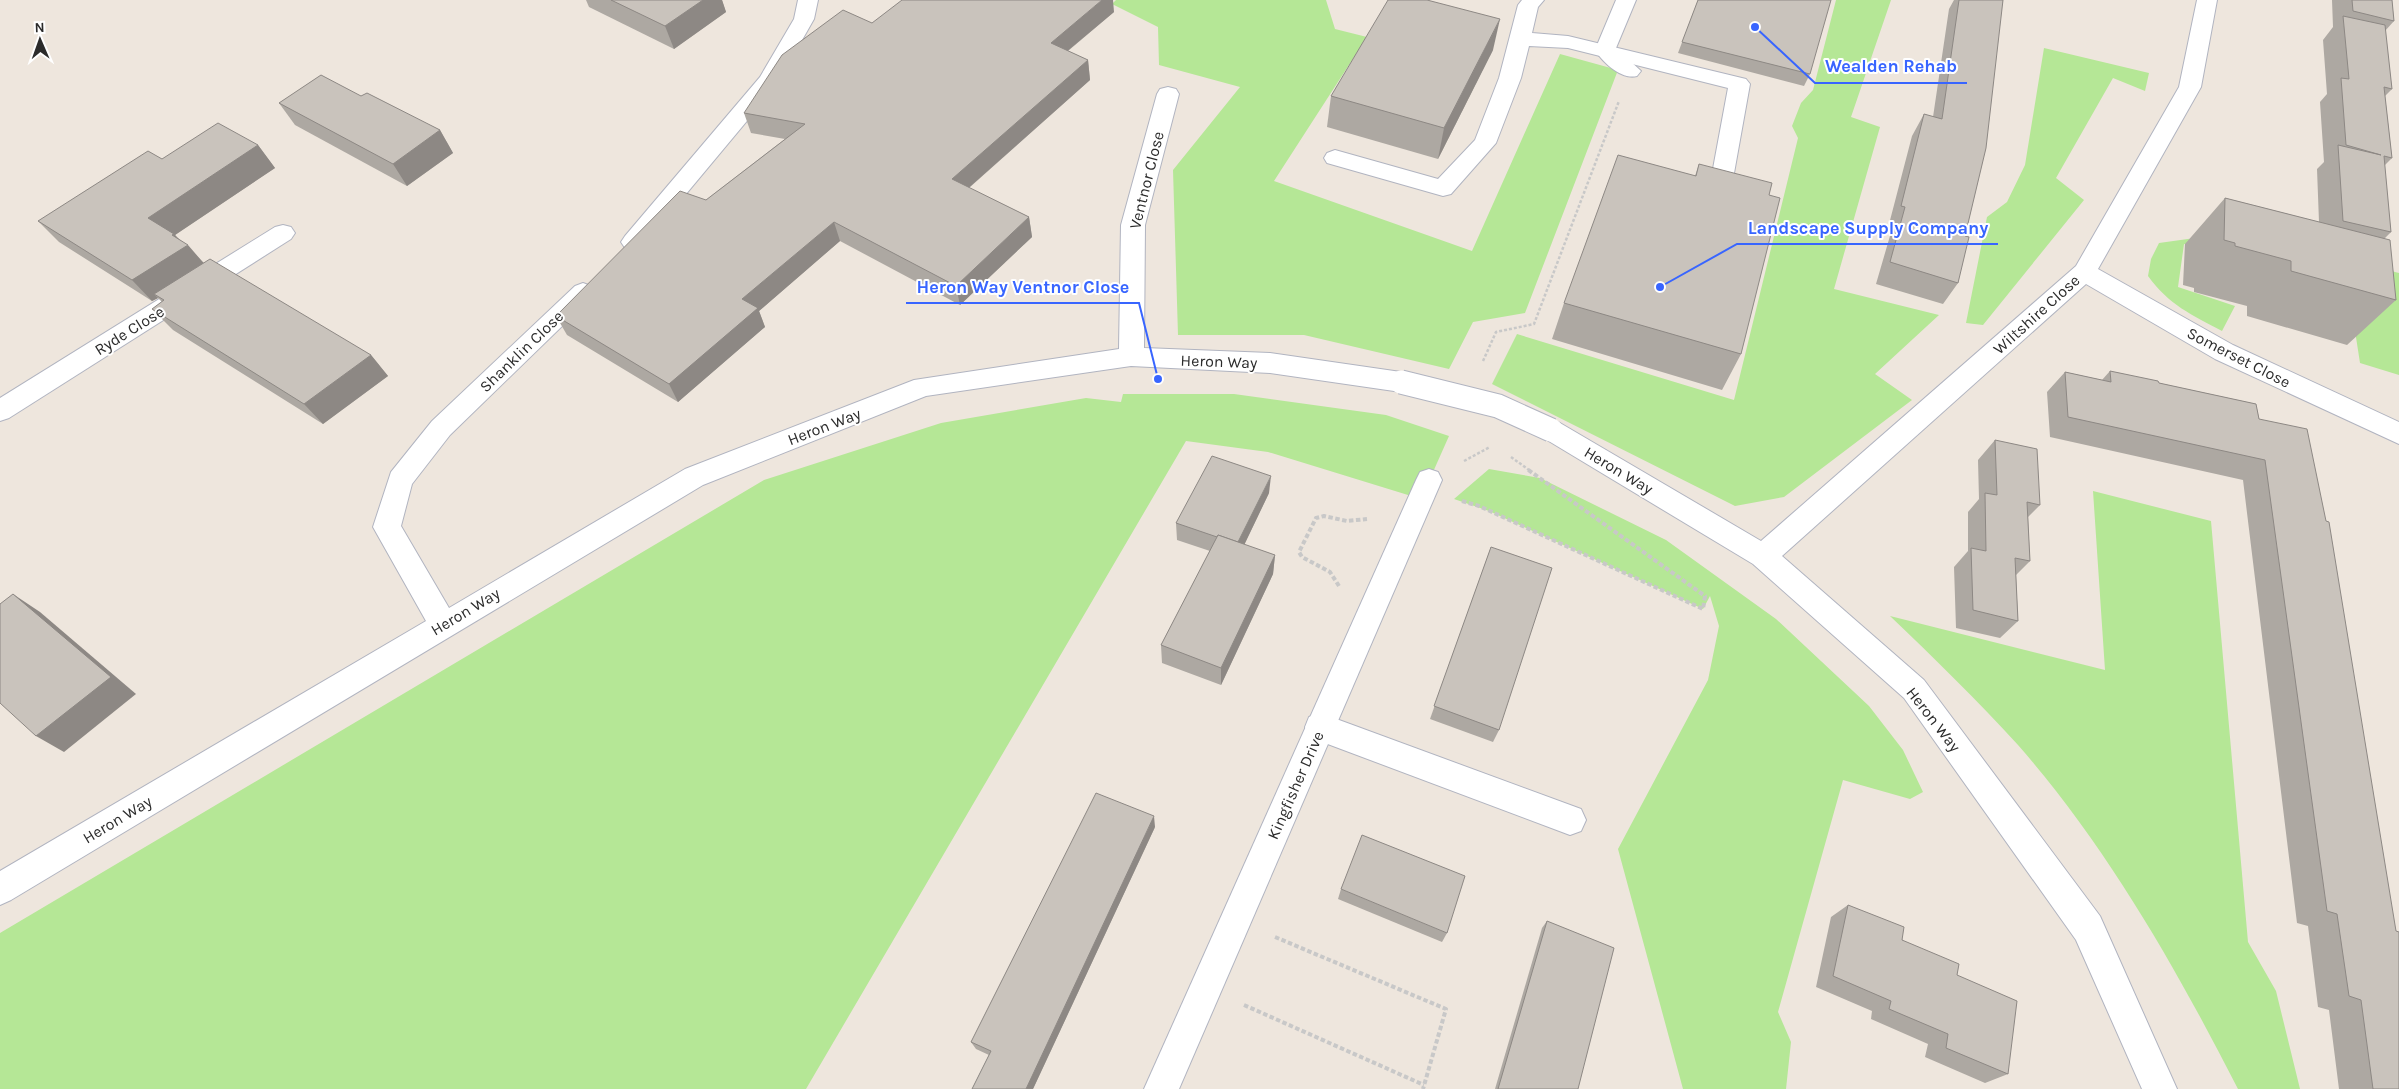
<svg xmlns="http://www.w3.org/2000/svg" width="2399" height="1089" viewBox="0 0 2399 1089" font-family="Karla,sans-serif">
  <rect width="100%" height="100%" fill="#eee6dd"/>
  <g fill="#b5e796">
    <polygon points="1116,0 1326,0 1335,29 1367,37 1274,181 1472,251 1560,54 1618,70 1525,313 1473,322 1449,369 1304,335 1178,335 1173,170 1240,87 1159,65 1158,27 1112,4"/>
    <polygon points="1836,0 1891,0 1851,117 1880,127 1834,289 1939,315 1875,374 1912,400 1784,497 1735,506 1492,384 1517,334 1734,400 1798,138 1792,126 1801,103 1813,90"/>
    <polygon points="2044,48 2149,73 2145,91 2113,78 2056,178 2084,200 1983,325 1966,323 1987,217 2007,202 2025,165"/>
    <path d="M2238 232 2399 273V375L2360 363 2351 305 2230 249 2184 244 2178 287 2235 306 2222 331C2192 315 2169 305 2148 276L2151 259 2159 243Z"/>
    <polygon points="1123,394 1234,394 1386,415 1449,436 1421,499 1268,452 1186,441 806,1089 0,1089 0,933 764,480 941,423 1086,398 1121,402"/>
    <polygon points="1489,469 1540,478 1666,540 1776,619 1869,706 1903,750 1923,792 1910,799 1843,780 1778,1012 1791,1042 1786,1089 1683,1089 1618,849 1708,680 1719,626 1710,596 1703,609 1489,511 1454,499"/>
    <path d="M2093 491 2211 521 2248 942 2276 991 2300 1089H2238C2176 968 2108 848 2018 745 1977 700 1934 658 1890 616L2105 670Z"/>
  </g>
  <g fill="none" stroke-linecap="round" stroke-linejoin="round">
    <g stroke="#b1b4c0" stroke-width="2">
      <g id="service">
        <polygon points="1522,0 1544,0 1538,7 1532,33 1568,36 1746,79 1750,84 1729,201 1726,207 1718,209 1710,207 1707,201 1728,88 1568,48 1529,46 1521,78 1496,143 1451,194 1443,196 1327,163 1324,158 1327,153 1335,150 1438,179 1475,140 1499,78 1518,5"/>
        <polygon points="1320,713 1581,809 1586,820 1581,831 1570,835 1309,737 1305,727 1309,717"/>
      </g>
    </g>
    <g stroke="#b1b4c0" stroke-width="2">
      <g id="minor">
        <polygon points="798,0 818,0 814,19 776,86 641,248 633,250 625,248 621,242 625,236 760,77 794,19"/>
        <path d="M1616 0H1636L1616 48 1641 71 1637 76C1622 80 1603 63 1595 50Z"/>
        <polygon points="2197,0 2217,0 2201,87 2098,269 2233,345 2399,422 2399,444 2215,359 2086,284 1782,556 1924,680 2100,916 2177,1089 2142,1089 2076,940 1904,698 1753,564 1542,437 1538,430 1542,423 1551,420 1560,423 1761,541 2076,266 2179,87"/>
        <polygon points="1168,87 1176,89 1179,94 1145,225 1144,348 1270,353 1401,372 1410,375 1414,382 1410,389 1401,392 1270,373 1131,366 926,396 703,485 11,900 0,905 0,871 426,621 373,527 391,472 432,421 575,286 583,283 591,286 595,292 591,298 450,435 412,484 401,526 449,608 685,469 914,380 1119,349 1121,225 1157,94 1160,89"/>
        <polygon points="283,225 291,227 295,233 291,239 9,418 0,421 0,398 275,227"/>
        <polygon points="1429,469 1438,472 1442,480 1179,1089 1144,1089 1416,480 1420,472"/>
      </g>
    </g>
    <g stroke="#c8c8c8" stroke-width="2.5" stroke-dasharray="3 2" stroke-linecap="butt">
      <polyline points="1483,361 1496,332 1534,324 1619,101"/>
      <polyline points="1511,457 1529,470"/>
      <polyline points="1464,461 1490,447"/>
    </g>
    <g stroke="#c8c8c8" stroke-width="4" stroke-dasharray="4.5 2.5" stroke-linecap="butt">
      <polyline points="1462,501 1479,506 1703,609 1705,596 1527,469"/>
      <polyline points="1339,586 1330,572 1302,557 1299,552 1316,518 1324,516 1347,521 1367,519"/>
      <polyline points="1275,937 1446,1009 1423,1089"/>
      <polyline points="1244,1005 1424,1085"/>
    </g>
    <use href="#service" fill="#fff" fill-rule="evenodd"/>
    <use href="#minor" fill="#fff" fill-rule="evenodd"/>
    <g stroke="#b1b4c0" stroke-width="25" stroke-linecap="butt">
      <polyline id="minor-bridge" points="1401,382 1498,406 1551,430"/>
    </g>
    <use href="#minor-bridge" stroke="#fff" stroke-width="23"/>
  </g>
  <g fill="#ada8a2">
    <polygon points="586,0 722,0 726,12 674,49 589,7"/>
    <polygon points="1698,0 1810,74 1804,86 1678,53"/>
    <polygon points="1954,0 2003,0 1958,283 1943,304 1876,284 1892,229 1888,228 1912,136 1924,114 1933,117 1949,9"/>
    <polygon points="2332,0 2392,0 2394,21 2385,31 2392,89 2385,96 2392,158 2384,166 2391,232 2384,239 2396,300 2347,345 2247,316 2247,306 2194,292 2194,288 2183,285 2185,244 2225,198 2319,222 2317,169 2324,162 2320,102 2327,94 2323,40 2333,27"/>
    <polygon points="1114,12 1068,51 1088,60 1090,80 969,188 1029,217 1032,237 960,305 840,241 759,311 765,327 678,402 567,335 556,316 785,139 751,133 744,113 872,23"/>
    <polygon points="1493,50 1438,159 1327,127 1331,96"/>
    <polygon points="361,96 440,130 453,153 407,186 295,125 279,103"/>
    <polygon points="258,145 275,168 175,235 204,263 371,355 388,376 323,424 173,330 152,309 162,302 158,298 152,301 59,242 38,221 162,159"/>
    <polygon points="1699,164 1769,195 1741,354 1722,390 1552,339 1564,303 1695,176"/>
    <polygon points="2110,371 2159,383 2256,404 2399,1089 2339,1089 2329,1010 2318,1007 2308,926 2297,923 2243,480 2050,437 2047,392 2065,372 2102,380"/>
    <polygon points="1995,440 2040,505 2028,517 2030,561 2016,575 2018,621 2000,638 1956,628 1954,567 1968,551 1968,512 1979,499 1978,460"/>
    <polygon points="1269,493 1244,545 1275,555 1273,574 1221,685 1162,663 1161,645 1210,551 1177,540 1176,523"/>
    <polygon points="1491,547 1499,730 1493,742 1430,719"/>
    <polygon points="1155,827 1033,1089 972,1089 989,1055 976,1049 971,1042"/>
    <polygon points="1341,889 1447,933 1442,942 1338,899"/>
    <polygon points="1848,905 1957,975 2008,1074 1985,1083 1925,1057 1928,1044 1871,1019 1872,1011 1816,987 1831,917"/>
    <polygon points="1547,921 1578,1089 1495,1089 1542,928"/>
  </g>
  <g fill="#8d8884">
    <polygon points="703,0 722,0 726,12 674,49 665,26"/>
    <polygon points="1102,0 1113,0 1114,12 1053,63 1051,43"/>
    <polygon points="1500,19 1493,50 1438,159 1444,128"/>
    <polygon points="1088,60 1090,80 956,199 952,179"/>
    <polygon points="440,130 453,153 407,186 393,164"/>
    <polygon points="258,145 275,168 175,235 185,247 188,245 207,267 154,294 158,298 152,301 132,280 148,218"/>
    <polygon points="1029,217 1032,237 960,305 956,286"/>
    <polygon points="834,222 840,241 759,311 765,327 678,402 669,384 742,299"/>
    <polygon points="371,355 388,376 323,424 304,404"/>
    <polygon points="1271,476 1269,493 1237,560 1237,544"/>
    <polygon points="1275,555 1273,574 1221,685 1221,668"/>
    <polygon points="13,594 40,612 136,694 64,752 36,736"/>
    <polygon points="1154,816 1155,827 1033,1089 1026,1089"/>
  </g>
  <g fill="#c9c3bc" stroke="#8d8884">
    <polygon points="611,0 703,0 665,26"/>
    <polygon points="902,0 1102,0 1051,43 1088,60 952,179 1029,217 956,286 834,222 742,299 758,308 669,384 556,316 680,191 706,200 805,124 744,113 782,55 843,10 872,23"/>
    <polygon points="1388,0 1427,0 1500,19 1444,128 1331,96"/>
    <polygon points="1698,0 1831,0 1810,74 1682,42"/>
    <polygon points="1959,0 2003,0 1986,148 1965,236 1969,237 1958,283 1890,262 1905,207 1901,206 1924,114 1942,119"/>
    <polygon points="2352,0 2392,0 2394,21 2353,11"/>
    <polygon points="2343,16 2385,25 2392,89 2384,87 2392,158 2384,156 2391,232 2343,221 2338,145 2381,155 2346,145 2341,78 2349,79"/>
    <polygon points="321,75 361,96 367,93 440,130 393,164 279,103"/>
    <polygon points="218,123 258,145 148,218 174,234 172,235 188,245 132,280 38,221 148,151 162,159"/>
    <polygon points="1618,155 1696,176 1699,164 1772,183 1769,195 1780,198 1741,354 1564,303"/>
    <polygon points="2225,198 2390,240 2396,300 2291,271 2291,261 2235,246 2235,243 2224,240"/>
    <polygon points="210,259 371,355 304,404 152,309 164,300 154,294"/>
    <polygon points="2110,371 2158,381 2159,383 2256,404 2259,419 2307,429 2326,521 2329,522 2396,931 2399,932 2399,1089 2373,1089 2361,1000 2349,996 2337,914 2327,911 2265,460 2068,417 2065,372 2111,382"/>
    <polygon points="1995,440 2037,449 2040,505 2027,502 2030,561 2015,558 2018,621 1973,610 1971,548 1986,551 1985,493 1997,495"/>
    <polygon points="1212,456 1271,476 1238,542 1218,535 1217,537 1176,523"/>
    <polygon points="1218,535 1275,555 1221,668 1161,645"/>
    <polygon points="1491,547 1552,568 1499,730 1434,706"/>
    <polygon points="13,594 111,677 36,736 0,703 0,604"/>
    <polygon points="1096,793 1154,816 1026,1089 972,1089 991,1051 971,1042"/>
    <polygon points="1362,835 1465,876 1447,933 1341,889"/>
    <polygon points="1848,905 1904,927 1902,940 1959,964 1957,975 2017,1001 2008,1074 1946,1048 1948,1034 1889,1009 1891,1001 1833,976"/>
    <polygon points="1547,921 1614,948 1578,1089 1498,1089"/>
  </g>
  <g text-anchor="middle" stroke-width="4" stroke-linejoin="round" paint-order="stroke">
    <g font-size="16" fill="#2b2b2b" stroke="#fff">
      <text transform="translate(1146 180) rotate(-76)" y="6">Ventnor Close</text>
      <text transform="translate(2036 314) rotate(-42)" y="6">Wiltshire Close</text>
      <text transform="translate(129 330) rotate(-32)" y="6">Ryde Close</text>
      <text transform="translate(521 351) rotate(-44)" y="6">Shanklin Close</text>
      <text transform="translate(2239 357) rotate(27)" y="6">Somerset Close</text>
      <text transform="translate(1219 361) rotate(2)" y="6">Heron Way</text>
      <text transform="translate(824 426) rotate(-21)" y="6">Heron Way</text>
      <text transform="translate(1619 470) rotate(31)" y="6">Heron Way</text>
      <text transform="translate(465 611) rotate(-31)" y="6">Heron Way</text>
      <text transform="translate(1934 719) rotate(52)" y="6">Heron Way</text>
      <text transform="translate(1295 785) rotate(-66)" y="6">Kingfisher Drive</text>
      <text transform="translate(117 819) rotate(-31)" y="6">Heron Way</text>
    </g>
  </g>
  <path fill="none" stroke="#3865ff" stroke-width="2" d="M1755 27L1815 83H1967M1660 287L1737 244H1998M1158 379L1139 303H906"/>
  <g fill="#3865ff" stroke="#fff" stroke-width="2">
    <circle cx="1755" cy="27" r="5"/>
    <circle cx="1660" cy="287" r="5"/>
    <circle cx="1158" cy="379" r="5"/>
  </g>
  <g font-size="18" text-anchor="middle" font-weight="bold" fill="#3865ff" stroke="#fff" stroke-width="4" stroke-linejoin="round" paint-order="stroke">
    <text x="1891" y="72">Wealden Rehab</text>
    <text x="1868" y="234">Landscape Supply Company</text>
    <text x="1023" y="293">Heron Way Ventnor Close</text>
  </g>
  <g transform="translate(40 40) rotate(358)" stroke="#ffffff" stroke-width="4" paint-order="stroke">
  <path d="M0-4L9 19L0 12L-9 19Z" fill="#2b2b2b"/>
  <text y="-8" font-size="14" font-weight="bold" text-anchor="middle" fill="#2b2b2b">N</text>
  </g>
</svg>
